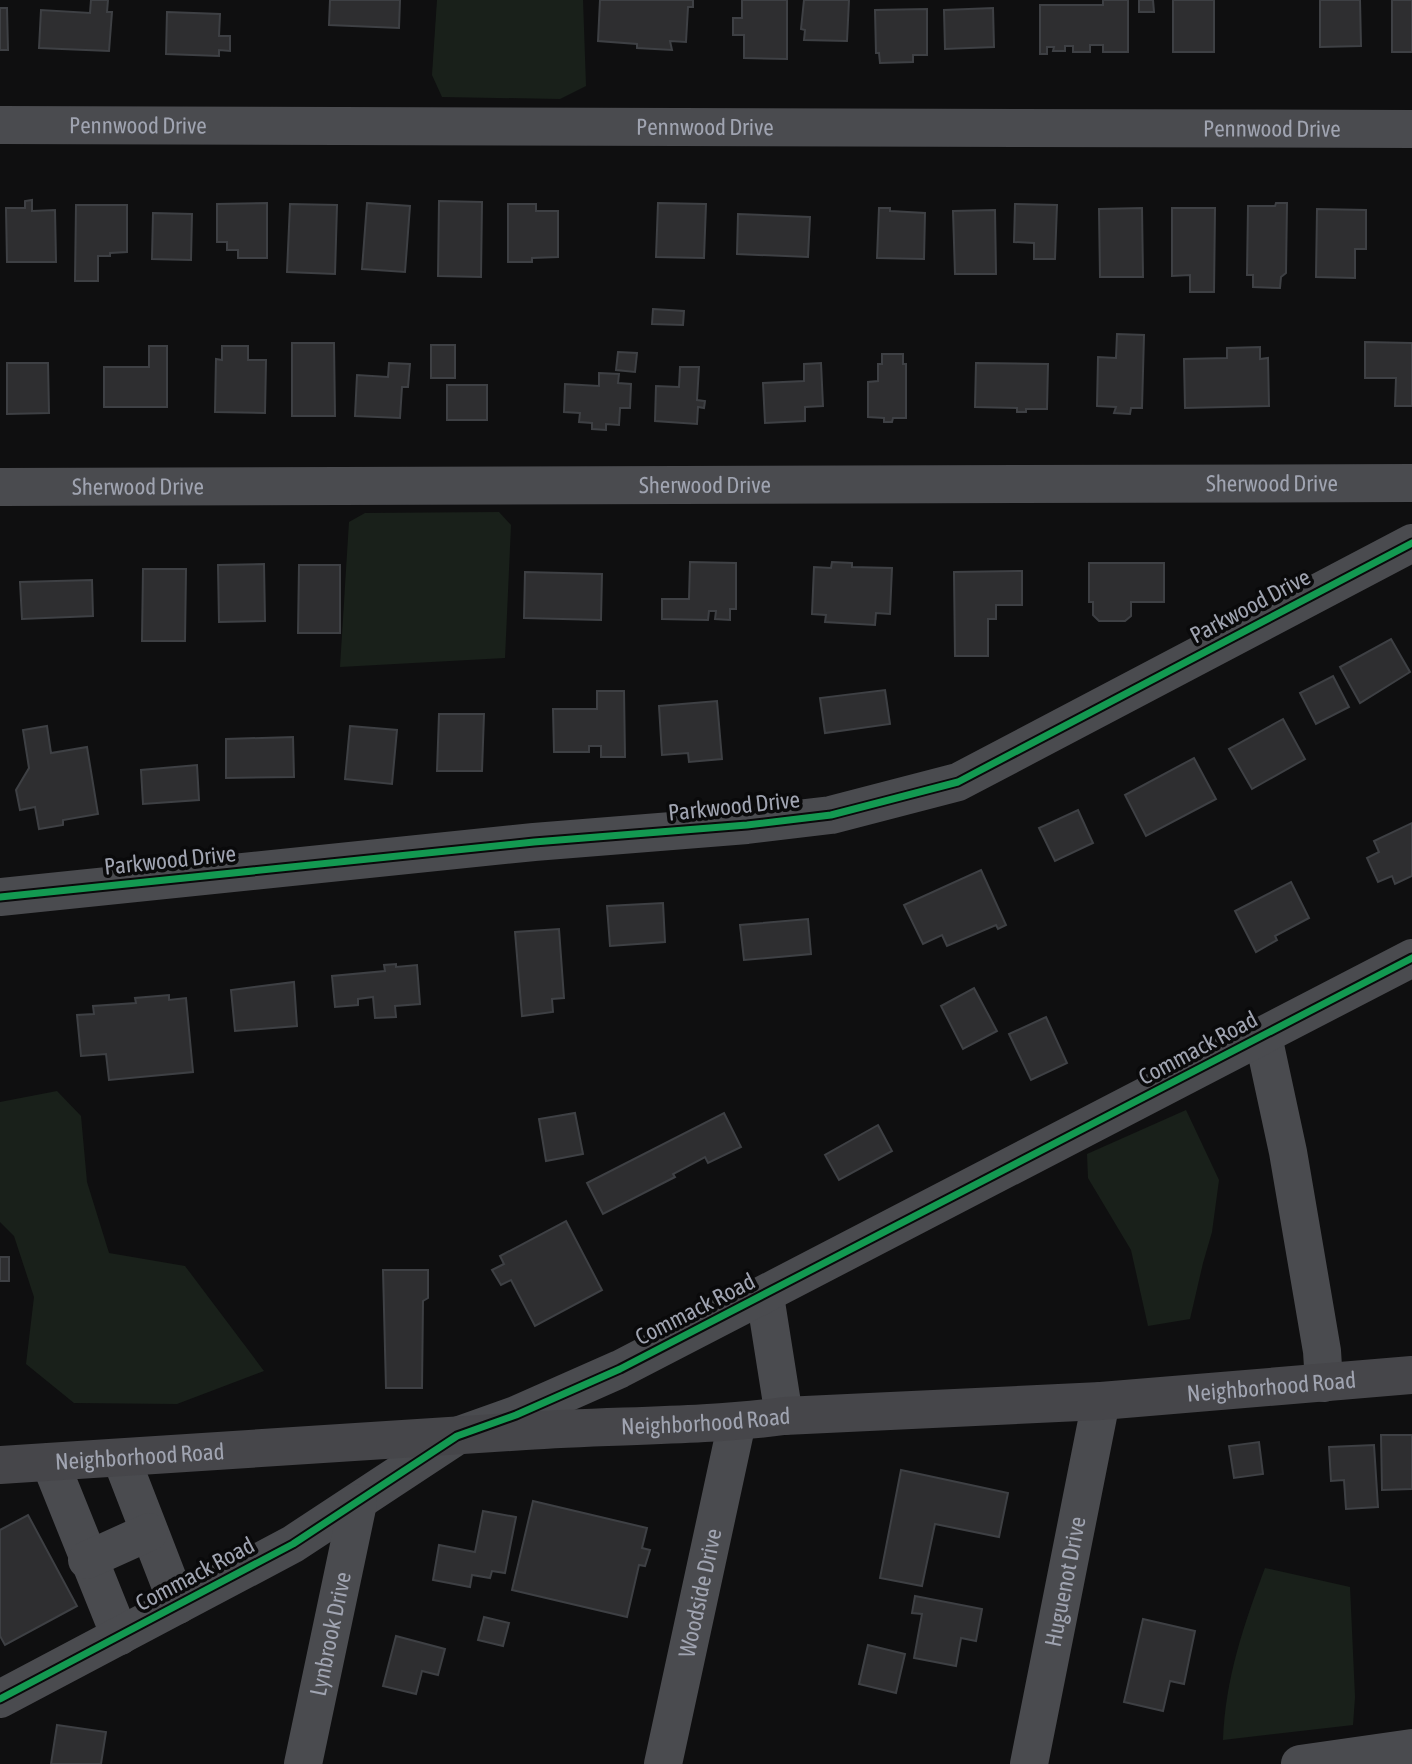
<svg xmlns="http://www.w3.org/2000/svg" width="1412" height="1764" viewBox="0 0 1412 1764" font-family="'Asap Condensed',sans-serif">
  <rect width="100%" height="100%" fill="#0f0f10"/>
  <g fill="#19201a">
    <polygon points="437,0 583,0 586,86 560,99 442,97 432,75"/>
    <polygon points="499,512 511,525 505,658 340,667 349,522 365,513"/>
    <polygon points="57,1091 81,1116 87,1182 109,1253 185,1266 264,1371 177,1404 74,1403 26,1364 34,1297 14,1236 0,1222 0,1102"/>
    <polygon points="1186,1110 1219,1180 1212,1232 1203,1263 1190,1319 1148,1326 1131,1250 1088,1178 1087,1154"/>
    <path d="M1265 1568 1350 1587 1355 1697 1353 1725 1223 1740C1225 1679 1244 1624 1265 1568Z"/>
  </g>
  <g fill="#2e2e30" stroke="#3e4044" stroke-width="2">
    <polygon points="91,0 108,0 107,12 112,12 109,51 39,48 41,10 90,13"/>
    <polygon points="330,0 400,0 399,28 329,25"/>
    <polygon points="600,0 693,0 693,7 688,7 686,42 670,41 672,50 637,48 637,44 598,41"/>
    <polygon points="742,0 787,0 787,59 744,58 744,35 733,35 733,18 742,18"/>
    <polygon points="804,0 849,0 847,41 804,40 805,30 801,29"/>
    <polygon points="1103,0 1128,0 1128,52 1103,52 1103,45 1090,45 1090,52 1073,52 1073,46 1065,46 1065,51 1053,51 1054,47 1047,47 1047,54 1040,54 1040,5 1103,5"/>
    <polygon points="1139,0 1153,0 1154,12 1139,12"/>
    <rect x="1173" y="0" width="41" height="52"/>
    <polygon points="1320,0 1360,0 1361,46 1320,47"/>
    <rect x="1392" y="0" width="20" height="52"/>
    <polygon points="0,8 7,8 8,50 0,50"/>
    <polygon points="993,8 994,47 945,49 944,10"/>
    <polygon points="927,9 927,55 913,55 913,62 880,63 879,53 876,53 875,10"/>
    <polygon points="167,12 220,14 219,36 230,36 230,51 219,50 219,56 166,54"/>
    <polygon points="32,200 32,211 55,210 56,262 7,262 6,208 25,208 25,201"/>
    <polygon points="439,201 482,202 481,277 438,276"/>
    <polygon points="267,203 267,258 238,258 238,250 227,250 227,242 217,242 217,204"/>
    <polygon points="367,203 410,206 405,272 362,269"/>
    <polygon points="658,203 706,204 704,258 656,257"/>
    <polygon points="1276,203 1287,203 1286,273 1281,277 1280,288 1253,287 1253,275 1247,275 1248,206 1275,206"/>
    <polygon points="290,204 337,205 335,274 287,272"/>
    <polygon points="508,204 536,204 536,211 558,211 558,257 532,258 532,262 508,262"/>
    <polygon points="1015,204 1057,205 1055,259 1034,259 1034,243 1014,242"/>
    <polygon points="76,205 127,205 127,252 110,253 110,256 98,256 98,281 75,281"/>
    <polygon points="879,208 890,208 890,211 925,213 924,259 877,258"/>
    <polygon points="1142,208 1143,277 1100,277 1099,209"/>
    <polygon points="1172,208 1215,208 1214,292 1190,292 1190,275 1172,276"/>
    <polygon points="1317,209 1366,210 1366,249 1355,249 1355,278 1316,277"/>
    <polygon points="995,210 996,274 955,274 953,211"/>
    <polygon points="153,213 192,214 191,260 152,259"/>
    <polygon points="738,214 810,217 808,257 737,254"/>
    <polygon points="653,309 684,311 683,325 652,324"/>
    <polygon points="1117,334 1144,335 1142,408 1131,408 1130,414 1114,413 1116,407 1097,406 1098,357 1116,358"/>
    <polygon points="1365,342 1412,343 1412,406 1395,406 1396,378 1365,378"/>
    <polygon points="292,343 334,343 335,416 292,416"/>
    <rect x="431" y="345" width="24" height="33"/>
    <polygon points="149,346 167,346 167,407 104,407 104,367 149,367"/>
    <polygon points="222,346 248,346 248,360 266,360 265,413 215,412 216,359 222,360"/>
    <polygon points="1260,347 1260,359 1268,358 1269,406 1185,408 1184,359 1227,358 1227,348"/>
    <polygon points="618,352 637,353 635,372 616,370"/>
    <polygon points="882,354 903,354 903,364 906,364 906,418 893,418 892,422 884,422 884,418 868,417 868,382 878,381 878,364 882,364"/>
    <polygon points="7,363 48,363 49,413 7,414"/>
    <polygon points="389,363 410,364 408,387 402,387 400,418 355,416 357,375 388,377"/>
    <polygon points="821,363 823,406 805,407 805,421 765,423 763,383 804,381 804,364"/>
    <polygon points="976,363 1048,364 1047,409 1026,409 1026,412 1017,412 1017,408 975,407"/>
    <polygon points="680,367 699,367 697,400 705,401 704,408 698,407 697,424 655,421 656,386 679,387"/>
    <polygon points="599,373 619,374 618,383 631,384 630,408 620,408 619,425 606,424 606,430 592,429 592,423 579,422 580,413 564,412 565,384 599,386"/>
    <rect x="447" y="385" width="40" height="35"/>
    <polygon points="690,562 736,563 736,609 730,609 730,620 715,619 716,611 709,611 708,620 662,619 662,599 689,599"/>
    <polygon points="832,562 852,563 852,567 892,568 890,614 876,613 875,625 825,622 826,615 812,614 814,567 831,568"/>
    <polygon points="1089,563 1164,563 1164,602 1131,602 1131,616 1125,621 1099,621 1093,615 1093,602 1089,602"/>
    <polygon points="264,564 265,621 219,622 218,565"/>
    <polygon points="299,565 340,565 340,633 298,633"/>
    <polygon points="143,569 186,569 185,641 142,641"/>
    <polygon points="1022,571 1022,605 996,605 996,619 988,619 988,656 955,656 954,572"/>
    <polygon points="525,572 602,574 601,620 524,618"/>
    <polygon points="92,580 93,616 22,619 20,582"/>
    <polygon points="1391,639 1410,672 1360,703 1340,667"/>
    <polygon points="1333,676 1349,707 1316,724 1300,693"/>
    <polygon points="885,690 890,724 825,733 820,698"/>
    <polygon points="597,691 624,691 625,757 601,757 601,746 589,746 589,752 554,752 553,709 597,709"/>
    <polygon points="717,701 722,759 689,762 688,753 662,755 659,706"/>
    <polygon points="439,714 484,714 482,771 437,771"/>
    <polygon points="1283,719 1305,759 1252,789 1229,749"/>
    <polygon points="47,726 51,753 87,747 98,814 63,820 63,825 39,829 35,807 20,810 16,790 29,768 23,730"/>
    <polygon points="350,726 397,730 392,784 345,779"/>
    <polygon points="293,737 294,777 226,778 226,739"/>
    <polygon points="1194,758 1216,799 1146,836 1125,795"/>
    <polygon points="197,765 199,800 143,804 141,770"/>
    <polygon points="1078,810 1093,843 1055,861 1039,828"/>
    <polygon points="1412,823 1412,876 1395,884 1392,876 1378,882 1367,858 1379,852 1374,841"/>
    <polygon points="981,870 1006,925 998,929 996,925 947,946 942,935 923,944 904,905"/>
    <polygon points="1291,882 1309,918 1275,936 1277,940 1256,952 1235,911"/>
    <polygon points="663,903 665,942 610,946 607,906"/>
    <polygon points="808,919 811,954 744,960 740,925"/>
    <polygon points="559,929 564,998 552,999 553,1012 522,1016 515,932"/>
    <polygon points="396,964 396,967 417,965 420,1004 395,1006 396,1017 375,1018 373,997 358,999 358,1005 335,1007 332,976 385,971 384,965"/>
    <polygon points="294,982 297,1026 235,1031 231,990"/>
    <polygon points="974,988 997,1031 963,1049 941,1006"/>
    <polygon points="169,995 169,1000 186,998 193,1072 109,1080 106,1054 81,1056 77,1015 94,1014 93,1006 136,1003 135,998"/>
    <polygon points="1046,1017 1067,1063 1031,1080 1009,1034"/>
    <polygon points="575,1113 583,1154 546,1161 539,1119"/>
    <polygon points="724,1113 741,1147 708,1163 705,1157 673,1174 675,1177 603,1214 587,1183"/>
    <polygon points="878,1125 892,1151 839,1180 825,1155"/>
    <polygon points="566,1221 602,1290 535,1326 511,1280 501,1285 492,1270 504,1264 500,1256"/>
    <rect x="0" y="1257" width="9" height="24"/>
    <polygon points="383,1270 428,1270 428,1298 423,1301 422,1388 386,1388"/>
    <polygon points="1381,1435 1412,1435 1412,1489 1382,1490"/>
    <polygon points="1259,1442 1263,1474 1234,1478 1229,1446"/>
    <polygon points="1374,1445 1378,1507 1346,1509 1344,1480 1331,1481 1329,1447"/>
    <polygon points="901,1470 1008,1493 999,1537 935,1524 922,1586 880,1578"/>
    <polygon points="533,1501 647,1528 642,1548 650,1550 645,1566 639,1565 627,1617 512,1590"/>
    <polygon points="483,1511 516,1517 505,1573 492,1571 490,1578 472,1575 470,1587 433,1580 439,1545 475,1552"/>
    <polygon points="28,1515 77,1606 5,1645 0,1636 0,1530"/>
    <polygon points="915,1596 982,1609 976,1641 961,1638 956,1666 914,1658 922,1614 912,1613"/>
    <polygon points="484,1617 509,1623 503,1646 478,1640"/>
    <polygon points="1143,1619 1195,1631 1184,1684 1170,1681 1163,1711 1124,1702"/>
    <polygon points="396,1636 445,1649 438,1675 422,1671 416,1694 383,1686"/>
    <polygon points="868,1645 905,1654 896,1693 859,1684"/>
    <polygon points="57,1725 106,1732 101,1764 51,1764"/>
  </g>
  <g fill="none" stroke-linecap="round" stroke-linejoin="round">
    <g stroke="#4a4b4f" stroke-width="38">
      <path id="s1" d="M0 125 1412 129"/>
      <path id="s2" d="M0 487 1412 483"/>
      <polyline points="0,897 534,842 747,825 831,815 958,782 1412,543"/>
      <polyline points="1263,1036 1288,1152 1322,1351 1324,1383"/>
      <polyline points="765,1296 784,1416"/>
      <polyline points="121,1458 178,1605"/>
      <polyline points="50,1462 120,1636"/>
      <polyline points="87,1560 149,1532"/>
      <polyline points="0,1699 293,1544 457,1436 516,1415 620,1369 1412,958"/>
      <path id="s3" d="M303 1764 358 1503"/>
      <path id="s4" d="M663 1764 737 1422"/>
      <path id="s5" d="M1029 1764 1101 1401"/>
      <polyline points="1300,1764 1412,1748"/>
    </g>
    <path stroke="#46464a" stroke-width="38" id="s6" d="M0 1465C175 1455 350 1443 525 1431 611 1425 698 1427 784 1416L1101 1401 1412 1375"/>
    <g stroke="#0a0a0b" stroke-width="11">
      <g id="cycleway">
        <polyline points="0,897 534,842 747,825 831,815 958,782 1412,543"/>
        <polyline points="0,1699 293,1544 457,1436 516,1415 620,1369 1412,958"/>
      </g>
    </g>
    <use href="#cycleway" stroke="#139951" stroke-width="7"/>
  </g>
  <g text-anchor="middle" stroke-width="7" stroke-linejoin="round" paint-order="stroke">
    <g font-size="23" fill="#a0a4b1" stroke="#0a0a0b">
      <text dy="8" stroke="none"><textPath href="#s1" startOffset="138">Pennwood Drive</textPath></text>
      <text dy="8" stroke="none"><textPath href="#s1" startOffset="705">Pennwood Drive</textPath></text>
      <text dy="8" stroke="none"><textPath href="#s1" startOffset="1272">Pennwood Drive</textPath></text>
      <text dy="8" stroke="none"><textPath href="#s2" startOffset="1272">Sherwood Drive</textPath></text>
      <text dy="8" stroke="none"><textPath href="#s2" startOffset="705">Sherwood Drive</textPath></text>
      <text dy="8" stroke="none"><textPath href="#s2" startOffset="138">Sherwood Drive</textPath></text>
      <text transform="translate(1250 606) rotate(-28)" y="8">Parkwood Drive</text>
      <text transform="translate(734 806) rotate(-6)" y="8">Parkwood Drive</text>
      <text transform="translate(170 860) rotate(-6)" y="8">Parkwood Drive</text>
      <text transform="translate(1198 1048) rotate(-28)" y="8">Commack Road</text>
      <text transform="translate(695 1309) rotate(-27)" y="8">Commack Road</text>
      <text dy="8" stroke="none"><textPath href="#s6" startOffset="1274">Neighborhood Road</textPath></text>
      <text dy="8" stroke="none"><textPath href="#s6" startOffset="707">Neighborhood Road</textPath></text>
      <text dy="8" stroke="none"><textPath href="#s6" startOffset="140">Neighborhood Road</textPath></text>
      <text transform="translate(195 1574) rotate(-28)" y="8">Commack Road</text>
      <text dy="8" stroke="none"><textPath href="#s5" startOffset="186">Huguenot Drive</textPath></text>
      <text dy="8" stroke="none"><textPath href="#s4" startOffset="175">Woodside Drive</textPath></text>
      <text dy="8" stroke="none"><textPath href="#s3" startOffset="133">Lynbrook Drive</textPath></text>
    </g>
  </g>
</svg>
